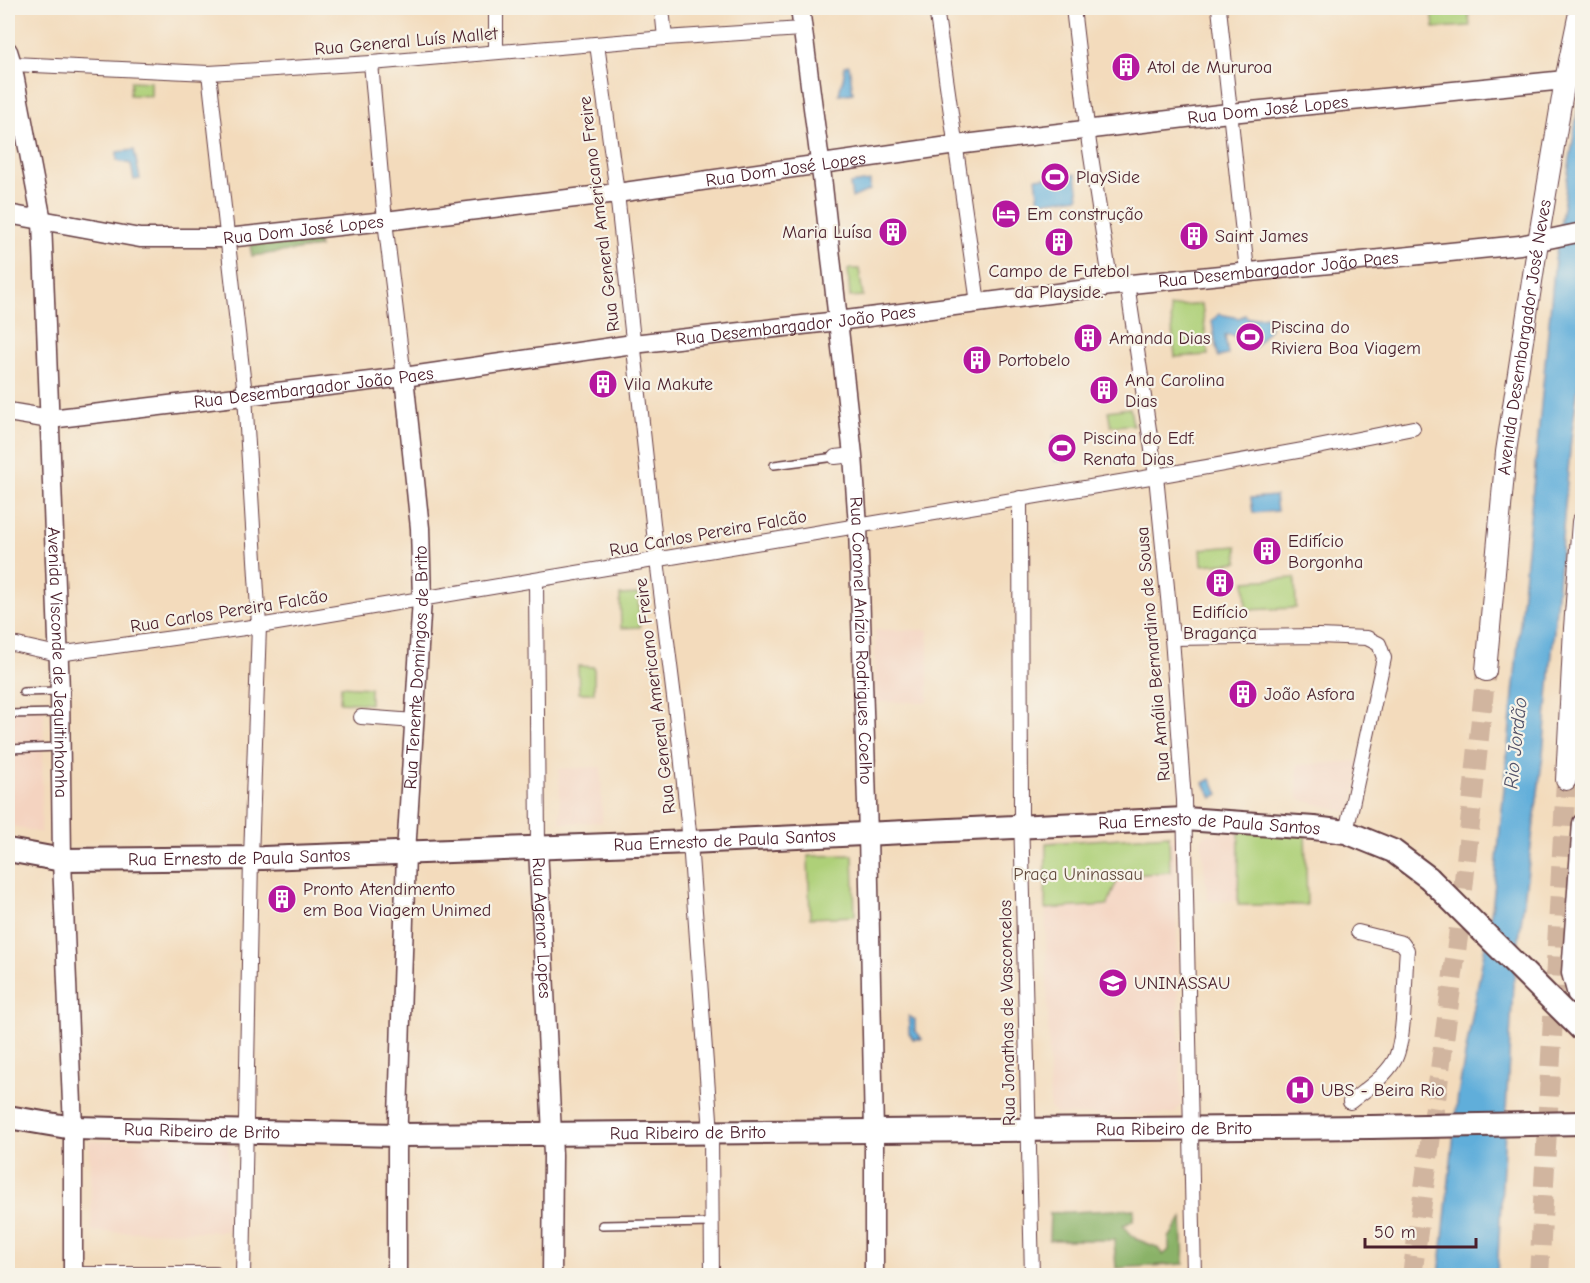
<svg xmlns="http://www.w3.org/2000/svg" width="1590" height="1283" viewBox="0 0 1590 1283" font-family="'Comic Neue',sans-serif">
  <rect width="100%" height="100%" fill="#f7f3e8"/>
  <filter id="ink" filterUnits="userSpaceOnUse"><feTurbulence type="fractalNoise" baseFrequency=".0167" numOctaves="2"/><feDisplacementMap in="SourceGraphic" scale="12" xChannelSelector="R" yChannelSelector="G"/><feConvolveMatrix kernelMatrix="1 2 1 2 8 2 1 2 1" color-interpolation-filters="sRGB"/></filter>
  <filter id="wash" filterUnits="userSpaceOnUse"><feTurbulence type="fractalNoise" baseFrequency=".008" numOctaves="4" result="noise"/><feDisplacementMap in="SourceGraphic" scale="24" xChannelSelector="R" yChannelSelector="G"/><feGaussianBlur stdDeviation="1.35" result="paint"/><feColorMatrix in="noise" values="0 0 0 0 0 0 0 0 0 0 0 0 0 0 0 0 0 1.4 0 .05"/><feComposite in="paint" operator="in"/></filter>
  <g filter="url(#wash)">
    <rect width="100%" height="100%" fill="#f3dbbc"/>
    <g fill="#f4d3c0">
      <rect x="875" y="630" width="53" height="72"/>
      <polygon points="44,708 41,833 8,825 8,709"/>
      <polygon points="1361,761 1351,813 1298,799 1297,765"/>
      <polygon points="601,767 602,822 560,823 559,769"/>
      <polygon points="1239,832 1241,901 1208,901 1201,840 1206,834"/>
      <polygon points="1169,835 1175,842 1181,1104 1174,1114 1058,1115 1050,1108 1044,845 1050,840"/>
      <polygon points="89,1141 228,1142 228,1231 92,1232"/>
    </g>
    <g fill="#aed078" stroke="#7c7852" stroke-width="1.5">
      <polygon points="1432,8 1468,8 1470,26 1434,28"/>
      <polygon points="131,81 151,82 151,96 130,95"/>
      <polygon points="848,269 859,269 863,296 850,297"/>
      <polygon points="1202,304 1208,355 1175,357 1170,307"/>
      <polygon points="1130,408 1133,425 1111,426 1108,411"/>
      <polygon points="1237,546 1238,562 1202,565 1201,549"/>
      <polygon points="1295,578 1296,608 1246,610 1245,581"/>
      <polygon points="638,594 640,627 621,628 620,595"/>
      <polygon points="578,666 594,667 594,693 579,693"/>
      <polygon points="341,686 370,688 370,704 340,702"/>
      <polygon points="1305,830 1307,905 1238,905 1239,832"/>
      <polygon points="1169,835 1170,872 1120,876 1113,890 1108,905 1045,909 1046,843"/>
      <polygon points="853,855 855,916 810,918 808,856"/>
    </g>
    <g fill="#8ab268" stroke="#6a684a" stroke-width="1.5">
      <polygon points="317,237 319,247 252,256 250,245"/>
      <polygon points="1134,1209 1133,1220 1123,1226 1136,1239 1157,1247 1163,1255 1169,1250 1169,1238 1182,1218 1184,1264 1116,1268 1114,1240 1049,1240 1050,1213"/>
    </g>
    <g fill="#60aeda" stroke="#556682" stroke-width="1.5">
      <path d="M849 65 853 93 839 95C840 84 846 77 844 66Z"/>
      <polygon points="1582,80 1582,358 1571,438 1543,754 1513,985 1497,1275 1439,1276 1458,1094 1493,902 1555,260"/>
      <polygon points="134,150 140,179 134,180 131,164 117,161 117,152"/>
      <polygon points="1076,174 1079,197 1039,202 1036,178"/>
      <polygon points="870,181 870,190 852,198 850,184"/>
      <path d="M1219 314 1239 318 1245 315 1249 318 1268 316 1270 329C1254 342 1258 362 1234 335H1225L1228 355 1218 357 1212 321Z"/>
      <polygon points="1054,436 1068,436 1071,459 1055,461"/>
      <polygon points="1275,496 1277,511 1253,513 1251,498"/>
      <polygon points="1211,779 1219,794 1212,798 1204,783"/>
      <polygon points="909,1016 915,1020 915,1030 922,1039 913,1039 909,1033"/>
    </g>
  </g>
  <g filter="url(#ink)">
    <g fill="none" stroke-linecap="round" stroke-linejoin="round">
      <g stroke="#d1b59f" stroke-width="20" stroke-dasharray="20 10" stroke-linecap="butt">
        <polyline points="1412,1276 1458,937 1486,671"/>
        <polyline points="1539,1276 1566,780"/>
      </g>
      <g stroke="#633b41" stroke-width="10">
        <g id="service">
          <polyline points="774,465 835,457"/>
          <polyline points="23,692 60,691"/>
          <polyline points="8,714 60,713"/>
          <polyline points="8,749 59,747"/>
          <polyline points="602,1225 712,1223"/>
        </g>
      </g>
      <g stroke="#633b41" stroke-width="16">
        <g id="minor">
          <polyline points="496,8 496,52"/>
          <polyline points="662,8 665,38"/>
          <polyline points="936,8 978,303"/>
          <polyline points="1073,8 1089,143 1111,286"/>
          <polyline points="1219,8 1247,271"/>
          <polyline points="597,44 617,193 657,560 681,754 690,842 711,1133 712,1276"/>
          <polyline points="371,63 385,221 404,377"/>
          <polyline points="12,64 209,73 371,63 665,38 802,29"/>
          <polyline points="209,73 245,395 259,626 251,858 243,1276"/>
          <polyline points="1127,284 1156,476 1172,638 1184,800 1194,1276"/>
          <polyline points="835,457 853,455"/>
          <polyline points="1020,498 1021,812 1032,1276"/>
          <polyline points="536,580 538,847"/>
          <polyline points="1172,638 1319,636 1367,638 1379,644 1384,658 1346,832"/>
          <polyline points="8,643 58,654 259,626 1156,476 1303,450 1413,428"/>
          <polyline points="361,717 415,721"/>
          <path d="M1350 1102C1365 1090 1384 1078 1394 1061 1406 1041 1404 976 1407 950L1402 943 1358 932"/>
          <polyline points="73,1274 215,1274"/>
        </g>
      </g>
      <g stroke="#633b41" stroke-width="21">
        <g id="tertiary">
          <path id="s1" d="M800 8 822 177 853 455 858 526 868 834 874 1133V1276"/>
          <path id="s2" d="M8 51 12 64 42 221 60 691 62 860 73 1128V1276"/>
          <path id="s3" d="M8 214 140 238H227L385 221 617 193 956 145 1220 114 1565 80"/>
          <path id="s4" d="M8 412 50 419 404 377 633 344 838 321 1111 286 1520 245 1582 232"/>
          <polyline points="1575,731 1582,689"/>
          <polyline points="1582,823 1571,973 1577,995 1582,1002"/>
          <path id="s5" d="M538 847 553 1155 552 1276"/>
          <path id="s6" d="M397 1276V1151L406 853 422 599 420 528 404 377"/>
        </g>
      </g>
      <g stroke="#633b41" stroke-width="22">
        <g id="secondary">
          <path id="s7" d="M1486 671 1506 452 1538 242 1565 80 1580 8"/>
          <polyline points="1566,780 1574,628 1582,522"/>
        </g>
      </g>
      <g stroke="#633b41" stroke-width="26">
        <g id="primary">
          <path id="s8" d="M8 850 62 860 263 858 690 842 1185 819 1314 828 1346 832 1393 851 1429 878"/>
          <path id="s9" d="M8 1117 73 1128 398 1135 1371 1127"/>
        </g>
      </g>
      <use href="#service" stroke="#fff" stroke-width="7"/>
      <use href="#minor" stroke="#fff" stroke-width="14"/>
      <use href="#tertiary" stroke="#fff" stroke-width="18"/>
      <use href="#secondary" stroke="#fff" stroke-width="20"/>
      <use href="#primary" stroke="#fff" stroke-width="22"/>
      <g stroke="#633b41" stroke-width="26" stroke-linecap="butt">
        <g id="primary-bridge">
          <polyline points="1429,878 1582,1030"/>
          <polyline points="1371,1127 1582,1123"/>
        </g>
      </g>
      <use href="#primary-bridge" stroke="#fff" stroke-width="22"/>
    </g>
  </g>
  <defs>
    <g id="building-disc" transform="scale(1.5)"><circle r="9.5" fill="#b5179e" stroke="#f7f3e8"/><path d="M-4-6H4V6H1V3H-1V6H-4ZM-2.5-4.3h1.7v1.8h-1.7ZM.8-4.3h1.7v1.8H.8ZM-2.5-1h1.7V.8h-1.7ZM.8-1h1.7V.8H.8Z" fill="#fff"/></g>
    <g id="stadium-disc" transform="scale(1.5)"><circle r="9.5" fill="#b5179e" stroke="#f7f3e8"/><path d="M0-5a6.5 5 0 1 0 0 10a6.5 5 0 1 0 0-10ZM-3.5-1.8h7v3.6h-7Z" fill="#fff"/></g>
    <g id="hotel-disc" transform="scale(1.5)"><circle r="9.5" fill="#b5179e" stroke="#f7f3e8"/><path d="M-6-4.5h1.5V1H6V5H4.5V3h-9V5H-6ZM-4 0a1.8 1.8 0 1 1 3.6 0ZM.5 0V-2.5h3Q6-2.5 6 0Z" fill="#fff"/></g>
    <g id="university-disc" transform="scale(1.5)"><circle r="9.5" fill="#b5179e" stroke="#f7f3e8"/><path d="M0-5L7-2L0 1L-7-2ZM-4 1L0 2.5L4 1V4Q0 6-4 4Z" fill="#fff"/></g>
    <g id="hospital-disc" transform="scale(1.5)"><circle r="9.5" fill="#b5179e" stroke="#f7f3e8"/><path d="M-5-5h3v3.5h4V-5h3V5h-3V1.5h-4V5h-3Z" fill="#fff"/></g>
  </defs>
  <g fill-rule="evenodd">
    <use href="#building-disc" x="1126" y="67"/>
    <use href="#stadium-disc" x="1055" y="177"/>
    <use href="#hotel-disc" x="1006" y="214"/>
    <use href="#building-disc" x="893" y="232"/>
    <use href="#building-disc" x="1194" y="236"/>
    <use href="#building-disc" x="1059" y="242"/>
    <use href="#stadium-disc" x="1250" y="337"/>
    <use href="#building-disc" x="1088" y="338"/>
    <use href="#building-disc" x="977" y="360"/>
    <use href="#building-disc" x="603" y="384"/>
    <use href="#building-disc" x="1104" y="390"/>
    <use href="#stadium-disc" x="1062" y="448"/>
    <use href="#building-disc" x="1267" y="551"/>
    <use href="#building-disc" x="1220" y="583"/>
    <use href="#building-disc" x="1243" y="694"/>
    <use href="#building-disc" x="282" y="899"/>
    <use href="#university-disc" x="1113" y="983"/>
    <use href="#hospital-disc" x="1300" y="1090"/>
  </g>
  <g text-anchor="middle" stroke-width="4.5" stroke-linejoin="round" paint-order="stroke">
    <g font-size="18" fill="#4a1f2b" stroke="#f7f3e8">
      <text transform="translate(406 41) rotate(-5)" y="6">Rua General Luís Mallet</text>
      <text dy="6" stroke="none"><textPath href="#s3" startOffset="1270">Rua Dom José Lopes</textPath></text>
      <text dy="6" stroke="none"><textPath href="#s3" startOffset="784">Rua Dom José Lopes</textPath></text>
      <text transform="translate(599 214) rotate(-97)" y="6">Rua General Americano Freire</text>
      <text dy="6" stroke="none"><textPath href="#s3" startOffset="298">Rua Dom José Lopes</textPath></text>
      <text dy="6" stroke="none"><textPath href="#s4" startOffset="1280">Rua Desembargador João Paes</textPath></text>
      <text dy="6" stroke="none"><textPath href="#s4" startOffset="794">Rua Desembargador João Paes</textPath></text>
      <text dy="6" stroke="none"><textPath href="#s7" startOffset="336">Avenida Desembargador José Neves</textPath></text>
      <text dy="6" stroke="none"><textPath href="#s4" startOffset="308">Rua Desembargador João Paes</textPath></text>
      <text transform="translate(708 533) rotate(-10)" y="6">Rua Carlos Pereira Falcão</text>
      <text transform="translate(229 611) rotate(-9)" y="6">Rua Carlos Pereira Falcão</text>
      <text dy="6" stroke="none"><textPath href="#s1" startOffset="636">Rua Coronel Anízio Rodrigues Coelho</textPath></text>
      <text transform="translate(1153 654) rotate(-95)" y="6">Rua Amália Bernardino de Sousa</text>
      <text dy="6" stroke="none"><textPath href="#s2" startOffset="615">Avenida Visconde de Jequitinhonha</textPath></text>
      <text dy="6" stroke="none"><textPath href="#s6" startOffset="609">Rua Tenente Domingos de Brito</textPath></text>
      <text transform="translate(655 696) rotate(-97)" y="6">Rua General Americano Freire</text>
      <text dy="6" stroke="none"><textPath href="#s8" startOffset="1203">Rua Ernesto de Paula Santos</textPath></text>
      <text dy="6" stroke="none"><textPath href="#s8" startOffset="718">Rua Ernesto de Paula Santos</textPath></text>
      <text dy="6" stroke="none"><textPath href="#s8" startOffset="232">Rua Ernesto de Paula Santos</textPath></text>
      <text dy="6" stroke="none"><textPath href="#s5" startOffset="81">Rua Agenor Lopes</textPath></text>
      <text transform="translate(1007 1013) rotate(-91)" y="6">Rua Jonathas de Vasconcelos</text>
      <text dy="6" stroke="none"><textPath href="#s9" startOffset="1167">Rua Ribeiro de Brito</textPath></text>
      <text dy="6" stroke="none"><textPath href="#s9" startOffset="195">Rua Ribeiro de Brito</textPath></text>
      <text dy="6" stroke="none"><textPath href="#s9" startOffset="681">Rua Ribeiro de Brito</textPath></text>
    </g>
    <g font-size="18" fill="#4a1f2b" stroke="#f7f3e8" text-anchor="start">
      <text x="1147" y="73">Atol de Mururoa</text>
      <text x="1076" y="183">PlaySide</text>
      <text x="1027" y="220">Em construção</text>
      <text x="872" y="238" text-anchor="end">Maria Luísa</text>
      <text x="1215" y="242">Saint James</text>
      <text x="1059" y="277" text-anchor="middle">Campo de Futebol<tspan x="1059" dy="21">da Playside.</tspan></text>
      <text x="1271" y="333">Piscina do<tspan x="1271" dy="21">Riviera Boa Viagem</tspan></text>
      <text x="1109" y="344">Amanda Dias</text>
      <text x="998" y="366">Portobelo</text>
      <text x="1125" y="386">Ana Carolina<tspan x="1125" dy="21">Dias</tspan></text>
      <text x="624" y="390">Vila Makute</text>
      <text x="1083" y="444">Piscina do Edf.<tspan x="1083" dy="21">Renata Dias</tspan></text>
      <text x="1288" y="547">Edifício<tspan x="1288" dy="21">Borgonha</tspan></text>
      <text x="1220" y="618" text-anchor="middle">Edifício<tspan x="1220" dy="21">Bragança</tspan></text>
      <text x="1264" y="700">João Asfora</text>
      <text x="303" y="895">Pronto Atendimento<tspan x="303" dy="21">em Boa Viagem Unimed</tspan></text>
      <text x="1134" y="989">UNINASSAU</text>
      <text x="1321" y="1096">UBS - Beira Rio</text>
    </g>
    <g font-size="18" fill="#634b3e" stroke="#f7f3e8">
      <text x="1078" y="880">Praça Uninassau</text>
    </g>
    <g font-size="20" font-style="italic" fill="#525168" stroke="#f7f3e8">
      <text transform="translate(1515 743) rotate(-84)" y="7">Rio Jordão</text>
    </g>
  </g>
  <rect width="1590" height="1283" fill="none" stroke="#f7f3e8" stroke-width="30"/>
  <path d="M1365 1238v9h111v-9" fill="none" stroke="#4a1f2b" stroke-width="3"/>
  <text x="1374" y="1238" font-size="18" fill="#4a1f2b" stroke="#f7f3e8" stroke-width="4.5" paint-order="stroke">50 m</text>
</svg>
